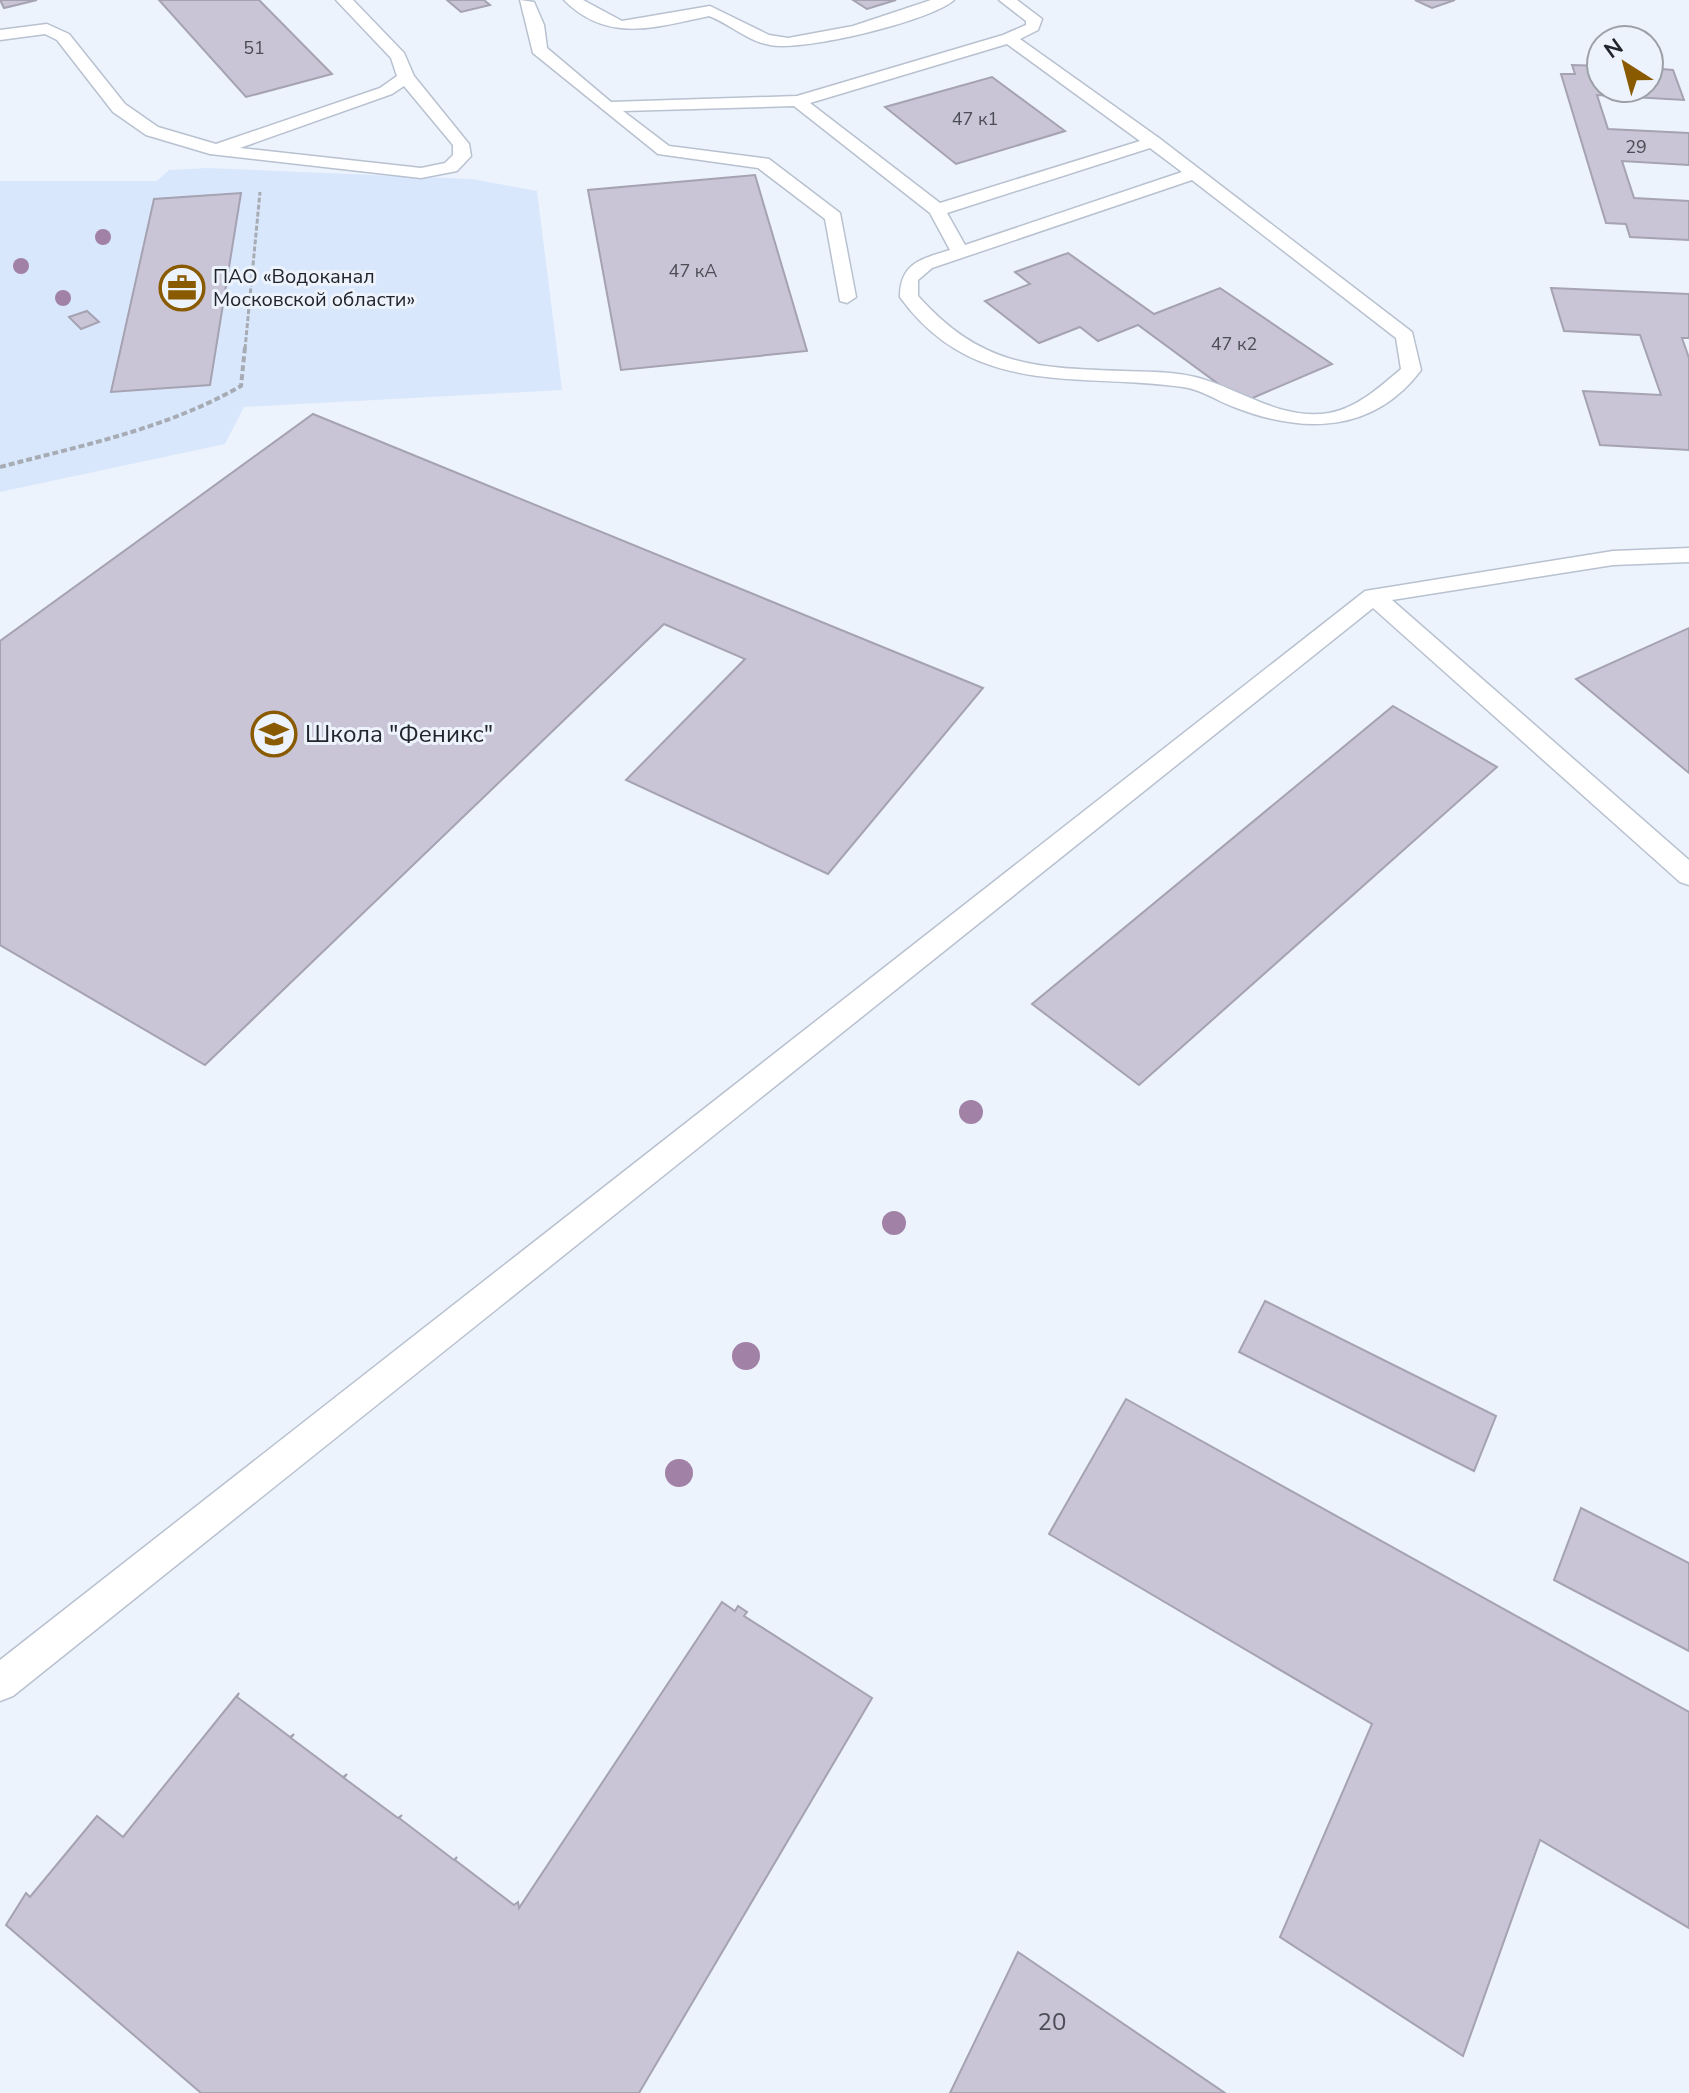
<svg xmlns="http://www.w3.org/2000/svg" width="1689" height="2093" viewBox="0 0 1689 2093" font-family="'Nunito Sans',sans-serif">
  <rect width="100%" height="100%" fill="#edf3fc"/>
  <polygon fill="#d9e7fc" points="207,168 472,179 537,191 562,390 244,407 225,444 0,492 0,181 157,181 169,170"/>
  <g fill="#c9c5d6" stroke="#a5a2b2" stroke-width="2">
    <polygon points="0,0 37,0 4,8"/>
    <polygon points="159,0 259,0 332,74 246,97"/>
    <polygon points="447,0 484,0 490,5 461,12"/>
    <polygon points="853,0 896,0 867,9"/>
    <polygon points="1415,0 1455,0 1432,8"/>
    <polygon points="1572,65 1601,66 1601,88 1649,88 1649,68 1673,70 1684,100 1597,95 1608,129 1689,133 1689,165 1622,161 1634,198 1689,201 1689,240 1630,237 1626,224 1606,223 1561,74 1575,74"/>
    <polygon points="992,77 1065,131 956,164 885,107"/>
    <polygon points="755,175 807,351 621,370 588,190"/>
    <polygon points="241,193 210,385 111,392 154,199"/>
    <polygon points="1068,253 1154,314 1220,288 1332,364 1243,402 1138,325 1098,341 1080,327 1039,343 985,301 1030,284 1015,272"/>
    <polygon points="1551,288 1689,294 1689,338 1682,338 1689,358 1689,450 1600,445 1583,391 1661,395 1640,335 1564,331"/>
    <polygon points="87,311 99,322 81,329 69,317"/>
    <polygon points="313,414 983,688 828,874 626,780 745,659 664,624 205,1065 0,945 0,641"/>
    <polygon points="1689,628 1689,773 1576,679"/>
    <polygon points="1393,706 1497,767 1139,1085 1032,1004"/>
    <polygon points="1265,1301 1496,1416 1474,1471 1239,1352"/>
    <polygon points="1126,1399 1689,1712 1689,1928 1540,1840 1463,2056 1280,1937 1372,1724 1049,1534"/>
    <polygon points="1581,1508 1689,1563 1689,1651 1554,1580"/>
    <polygon points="722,1602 735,1611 738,1606 747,1612 744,1616 872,1698 639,2093 201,2093 6,1925 26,1893 30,1897 97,1816 123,1837 239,1693 237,1697 290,1737 294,1734 291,1738 343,1777 347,1774 344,1778 398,1818 402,1815 399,1818 454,1860 457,1857 455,1860 514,1905 518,1902 519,1908"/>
    <polygon points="1018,1952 1225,2093 950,2093"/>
  </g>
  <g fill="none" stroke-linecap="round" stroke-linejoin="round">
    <g stroke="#b8c1d0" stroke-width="3">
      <g id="lane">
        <path d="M336 0H353L404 53 414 76 469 144 471 156 457 171 421 178 210 154 146 135 113 112 57 40 45 34 0 40V30L47 24 69 34 125 104 158 127 216 144 380 88 397 76 391 58ZM404 86 453 145V155L445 163 421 168 240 148 392 94Z"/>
        <path d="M520 0 534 2 544 25 547 48 611 102 797 96 1003 35 1026 25V21L999 0H1017L1042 19 1038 30 1020 39 1159 138 1412 332 1421 370C1373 434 1302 434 1234 407 1217 401 1201 389 1183 387 1076 372 974 399 900 297 900 263 921 259 950 250L930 213 794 106 623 111 669 146 769 159 840 213 856 297 847 303 840 301 825 219 758 168 658 154 533 53ZM1007 44 1140 141 940 203 810 103ZM1150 148 1182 172 965 245 947 213ZM1192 180 1396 338 1401 369C1380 387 1357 408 1329 413 1279 421 1240 388 1195 377 1171 371 1146 372 1122 371 1033 368 981 366 918 296V280L932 268Z"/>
        <path d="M564 0H583L622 21 710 6 769 35 788 38 853 26 931 0H954C931 21 802 52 770 45 747 41 730 24 709 16 656 27 608 44 564 0Z"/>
        <polygon points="1689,548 1689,562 1613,565 1392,600 1689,860 1689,885 1680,882 1373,608 13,1696 0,1701 0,1660 1365,591 1613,551"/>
      </g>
    </g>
    <polyline stroke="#a7acb4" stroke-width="3" stroke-dasharray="5 2" stroke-linecap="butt" points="245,349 260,192"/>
    <path stroke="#a7acb4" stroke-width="4" stroke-dasharray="6 3" stroke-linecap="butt" d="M0 467C83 445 166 429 241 386L245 347"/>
    <use href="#lane" fill="#fff" fill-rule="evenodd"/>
  </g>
  <g fill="#a181a6">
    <circle cx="103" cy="237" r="8"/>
    <circle cx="21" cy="266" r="8"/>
    <circle cx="63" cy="298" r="8"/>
    <circle cx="971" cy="1112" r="12"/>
    <circle cx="894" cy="1223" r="12"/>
    <circle cx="746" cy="1356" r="14"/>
    <circle cx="679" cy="1473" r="14"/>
  </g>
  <defs>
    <g id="office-ring" transform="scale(2.3)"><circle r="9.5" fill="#edf3fc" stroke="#895a00" stroke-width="1.5"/><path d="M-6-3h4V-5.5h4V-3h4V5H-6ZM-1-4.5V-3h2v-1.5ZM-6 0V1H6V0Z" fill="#895a00"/></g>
    <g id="school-ring" transform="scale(2.3)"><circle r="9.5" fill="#edf3fc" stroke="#895a00" stroke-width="1.5"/><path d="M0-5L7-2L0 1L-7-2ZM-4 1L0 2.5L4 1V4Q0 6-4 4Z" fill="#895a00"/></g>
  </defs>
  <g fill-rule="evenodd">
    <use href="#office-ring" x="182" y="288"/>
    <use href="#school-ring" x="274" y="734"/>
  </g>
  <g text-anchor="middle" stroke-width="6" stroke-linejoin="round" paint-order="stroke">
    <g font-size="18" fill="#4c4d56">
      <text x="254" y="54">51</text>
      <text x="975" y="125">47 к1</text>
      <text x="1636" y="153">29</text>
      <text x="693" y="277">47 кА</text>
      <text x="1234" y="350">47 к2</text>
    </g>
    <g font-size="20" fill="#22252b" stroke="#edf3fc" text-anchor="start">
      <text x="213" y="283">ПАО «Водоканал<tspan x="213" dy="23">Московской области»</tspan></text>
    </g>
    <g font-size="24" fill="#22252b" stroke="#edf3fc" text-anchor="start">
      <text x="305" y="742">Школа "Феникс"</text>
    </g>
    <g font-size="24" fill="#4c4d56">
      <text x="1052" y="2030">20</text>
    </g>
  </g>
  <g transform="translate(1625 64) rotate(324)"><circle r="38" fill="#edf3fc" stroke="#9ca1a8" stroke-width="2"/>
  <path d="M0-6L14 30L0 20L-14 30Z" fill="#895a00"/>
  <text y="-12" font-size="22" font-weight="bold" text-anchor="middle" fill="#22252b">N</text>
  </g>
</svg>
